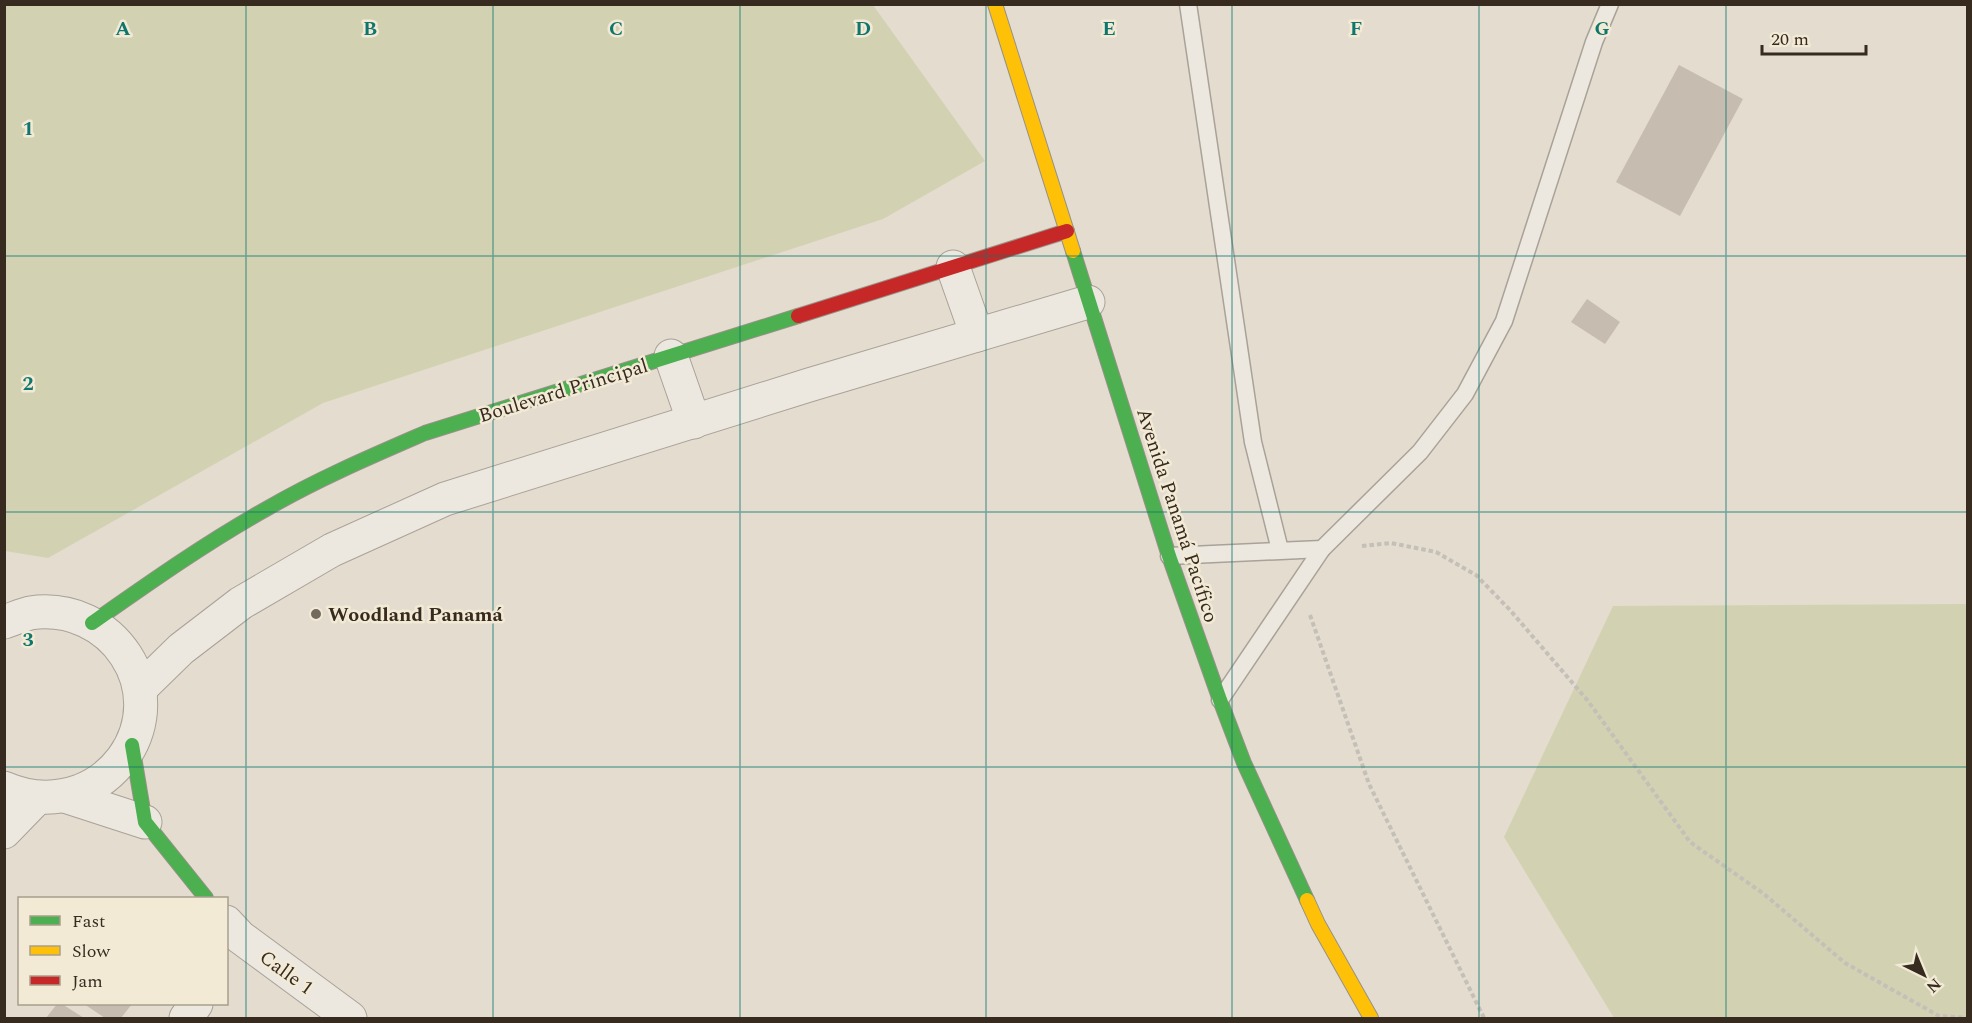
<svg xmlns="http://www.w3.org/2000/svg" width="1972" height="1023" viewBox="0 0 1972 1023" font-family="Spectral,serif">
  <rect width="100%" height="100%" fill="#e3dccf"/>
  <g fill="#d2d2b3">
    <polygon points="4,5 873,5 985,161 883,219 323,403 48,558 5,551"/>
    <polygon points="1967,604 1967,1018 1614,1018 1504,837 1613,606"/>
  </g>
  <g fill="#c7bcb0">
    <polygon points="1679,65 1743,99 1680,216 1616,182"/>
    <polygon points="1587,299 1620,322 1605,344 1571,322"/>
    <polygon points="57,1004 62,1004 84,1018 46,1018"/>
    <polygon points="84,1004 132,1004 121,1018 105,1018"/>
  </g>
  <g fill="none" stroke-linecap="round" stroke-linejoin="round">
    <g stroke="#a9a298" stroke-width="19">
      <g id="lane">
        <polyline points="1188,4 1253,442 1280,550"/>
        <polyline points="1169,556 1322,549"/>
        <polyline points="1220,700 1322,549 1420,452 1465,394 1504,321 1594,42 1610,4"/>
      </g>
    </g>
    <g stroke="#a9a298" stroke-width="35">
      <g id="street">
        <polyline points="953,267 977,335"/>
        <polyline points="671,356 694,422"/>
        <path d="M4 622C13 619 22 615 30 613 112 601 172 689 123 758 112 773 98 784 80 791 55 800 29 799 4 788"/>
        <polyline points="140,689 181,649 241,603 332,550 445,499 809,385 1088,302"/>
        <polyline points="65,796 145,822"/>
        <polyline points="4,832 37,798"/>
        <polyline points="226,922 240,937 350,1018"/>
        <polyline points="186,1018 196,1004"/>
      </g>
    </g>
    <g stroke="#989188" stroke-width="16">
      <g id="fast">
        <polyline points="1073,251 1169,556 1220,700 1244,763 1307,900"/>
        <path d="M92 623C149 583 207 542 268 508 318 479 372 456 425 433L798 316"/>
        <polyline points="132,745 145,822 206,898"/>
      </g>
    </g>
    <g stroke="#989188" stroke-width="16">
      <g id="slow">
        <polyline points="995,4 1073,251"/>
        <polyline points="1307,900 1318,924 1371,1018"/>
      </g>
    </g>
    <g stroke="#989188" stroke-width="16">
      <polyline id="jam" points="798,316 1067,231"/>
    </g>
    <g stroke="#c4bfb7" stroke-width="4" stroke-dasharray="4.5 3" stroke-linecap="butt">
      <polyline points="1362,546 1391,543 1436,552 1476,575 1510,610 1588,701 1690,842 1764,894 1845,963 1939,1016 1968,1018"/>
      <polyline points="1310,615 1369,784 1484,1018"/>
    </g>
    <use href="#lane" stroke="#ece8e0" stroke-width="16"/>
    <use href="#street" stroke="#ece8e0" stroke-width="33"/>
    <use href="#fast" stroke="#4caf50" stroke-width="14"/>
    <use href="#slow" stroke="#ffc107" stroke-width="14"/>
    <use href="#jam" stroke="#c62828" stroke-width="14"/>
  </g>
  <path fill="none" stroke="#0f766e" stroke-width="1.5" stroke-opacity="0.55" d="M246 4V1018M493 4V1018M740 4V1018M986 4V1018M1232 4V1018M1479 4V1018M1726 4V1018M4 256H1968M4 512H1968M4 767H1968"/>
  <circle fill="#73695d" stroke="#f3ead6" stroke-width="2" cx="316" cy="614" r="6"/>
  <g text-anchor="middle" stroke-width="5" stroke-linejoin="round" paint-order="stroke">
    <g font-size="20" fill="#372b20" stroke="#f3ead6">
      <text transform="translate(563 390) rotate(-17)" y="7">Boulevard Principal</text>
      <text transform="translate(1178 515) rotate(72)" y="7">Avenida Panamá Pacífico</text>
      <text transform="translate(287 972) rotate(36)" y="7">Calle 1</text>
    </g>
    <g font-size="20" font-weight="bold" fill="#372b20" stroke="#f3ead6" text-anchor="start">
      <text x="328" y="621">Woodland Panamá</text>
    </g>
  </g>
  <g font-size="20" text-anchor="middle" font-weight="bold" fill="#0f766e" stroke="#f3ead6" stroke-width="5" stroke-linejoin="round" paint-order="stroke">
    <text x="123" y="35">A</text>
    <text x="370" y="35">B</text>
    <text x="616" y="35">C</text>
    <text x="863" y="35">D</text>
    <text x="1109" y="35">E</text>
    <text x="1356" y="35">F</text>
    <text x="1602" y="35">G</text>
    <text x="28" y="135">1</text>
    <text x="28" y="390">2</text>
    <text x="28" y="646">3</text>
  </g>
  <rect width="1972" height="1023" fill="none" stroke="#372b20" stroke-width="12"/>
  <rect x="18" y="897" width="210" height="108" fill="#f3ead6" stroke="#a89e8d" stroke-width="1.5"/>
  <rect x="30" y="916" width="30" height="9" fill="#4caf50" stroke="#a89e8d" stroke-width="1.5"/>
  <text x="72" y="927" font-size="18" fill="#372b20">Fast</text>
  <rect x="30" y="946" width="30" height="9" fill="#ffc107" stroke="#a89e8d" stroke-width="1.5"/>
  <text x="72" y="957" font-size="18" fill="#372b20">Slow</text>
  <rect x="30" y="976" width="30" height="9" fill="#c62828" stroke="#a89e8d" stroke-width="1.5"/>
  <text x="72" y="987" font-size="18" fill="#372b20">Jam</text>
  <g transform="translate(1924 975) rotate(137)" stroke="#f3ead6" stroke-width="4.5" paint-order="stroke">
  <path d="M0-4.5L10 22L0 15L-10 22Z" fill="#372b20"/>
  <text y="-9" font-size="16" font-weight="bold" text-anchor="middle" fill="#372b20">N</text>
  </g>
  <path d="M1762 45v9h104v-9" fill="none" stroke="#372b20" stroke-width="3"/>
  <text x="1771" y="45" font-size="18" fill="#372b20" stroke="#f3ead6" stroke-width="4.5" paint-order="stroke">20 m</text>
</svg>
